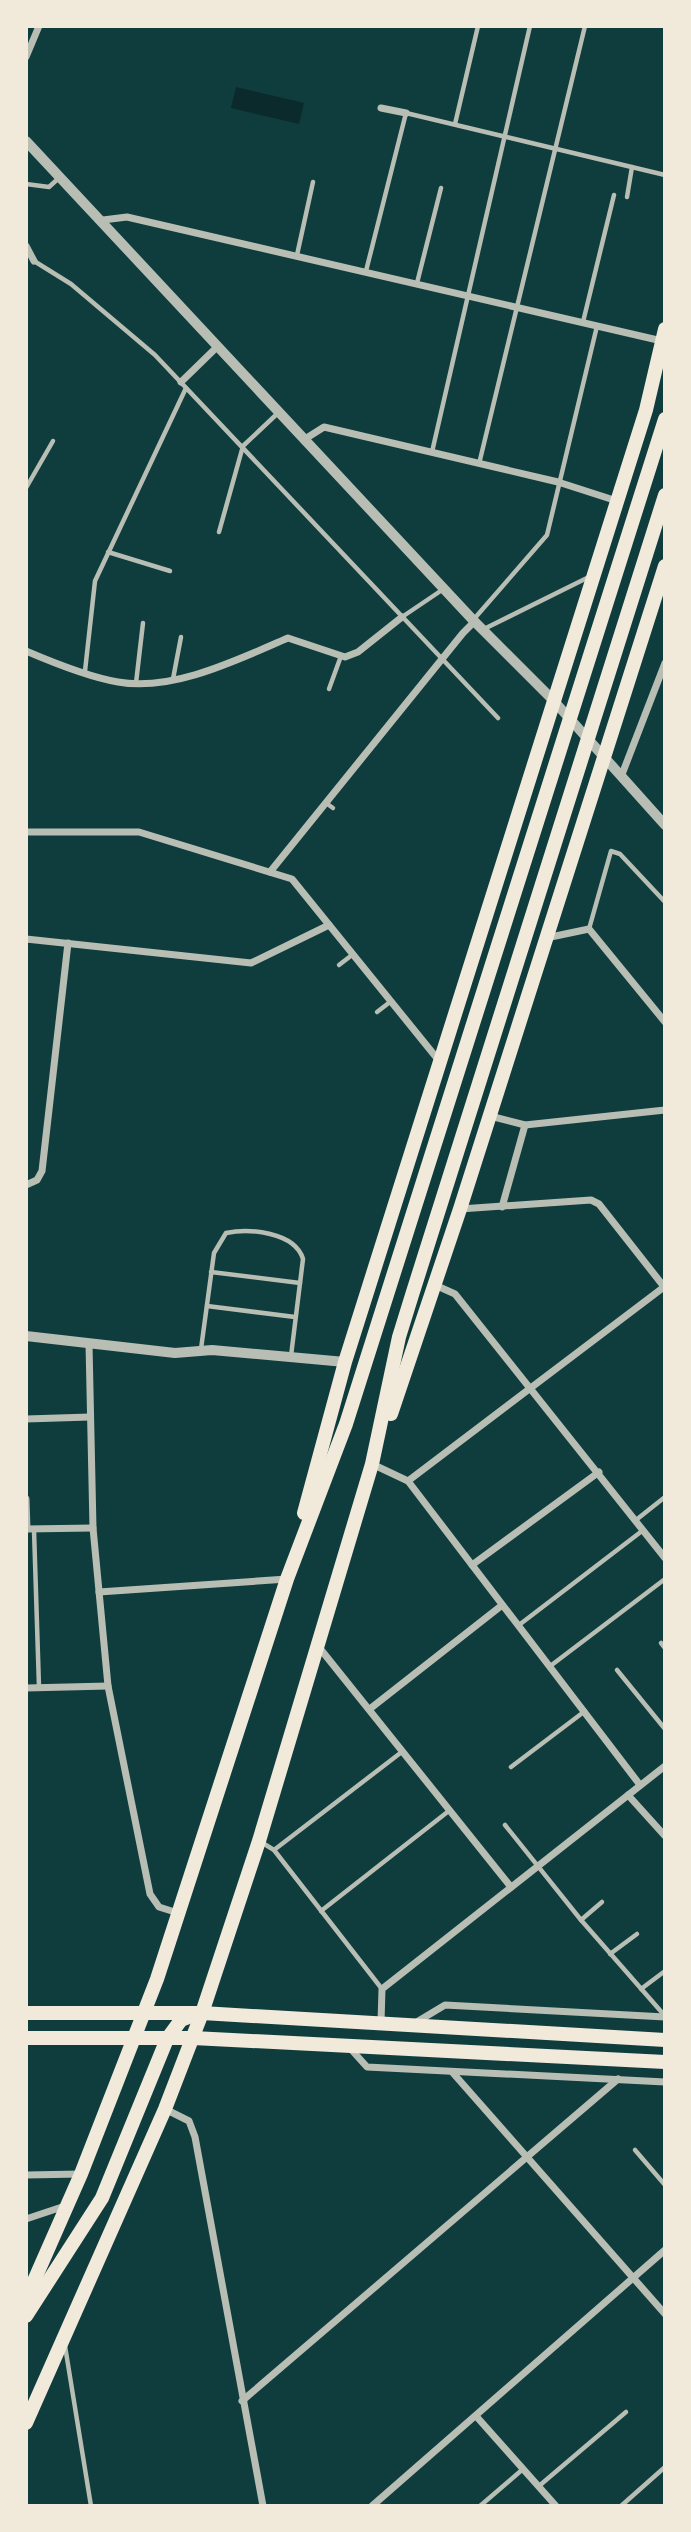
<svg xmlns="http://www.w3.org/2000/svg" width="691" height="2532" viewBox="0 0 691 2532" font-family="Cabin,sans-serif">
  <rect width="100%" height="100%" fill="#0f3d3e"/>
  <polygon fill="#0a2a2b" points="236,87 304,103 299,124 231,108"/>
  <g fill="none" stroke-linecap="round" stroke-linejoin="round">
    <g stroke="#b8beb3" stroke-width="4.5">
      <polyline points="455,124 478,26"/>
      <polyline points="26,184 49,187 60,177"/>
      <polyline points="627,197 632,167"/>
      <polyline points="297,255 313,182"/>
      <polyline points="34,261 71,284 155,355 498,718"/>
      <polyline points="366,271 406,113 665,175"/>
      <polyline points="417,283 441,188"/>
      <polyline points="583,322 614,195"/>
      <polyline points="432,452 530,26"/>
      <polyline points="479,464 585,26"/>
      <polyline points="26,488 53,441"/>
      <polyline points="219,532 243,446 279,412"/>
      <polyline points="108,552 170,571"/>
      <polyline points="402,617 442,590"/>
      <polyline points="474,619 547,535 597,326"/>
      <polyline points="484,629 589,577"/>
      <polyline points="85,671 95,581 186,388"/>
      <polyline points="173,679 181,637"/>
      <polyline points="136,683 143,623"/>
      <polyline points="329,689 341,656"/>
      <polyline points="326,803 333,808"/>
      <polyline points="589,929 611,851 620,854 665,902"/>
      <polyline points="339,965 352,955"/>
      <polyline points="377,1012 390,1002"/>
      <polyline points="211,1272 300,1283"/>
      <polyline points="207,1306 295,1317"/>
      <path d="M201 1349 214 1253 226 1233C249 1228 295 1232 303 1259L291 1356"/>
      <polyline points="636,1520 665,1497"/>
      <polyline points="34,1530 39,1687"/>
      <polyline points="519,1625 642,1531"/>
      <polyline points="661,1643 665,1648"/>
      <polyline points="549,1667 665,1579"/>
      <polyline points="617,1670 665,1729"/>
      <polyline points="511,1767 585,1711"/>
      <polyline points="505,1825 581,1920 665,2016"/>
      <polyline points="261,1842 274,1850 382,1989"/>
      <polyline points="274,1850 403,1751"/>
      <polyline points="321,1911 450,1810"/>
      <polyline points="581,1920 602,1902"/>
      <polyline points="610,1954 637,1934"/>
      <polyline points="641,1989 665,1971"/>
      <polyline points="635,2150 665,2185"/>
      <polyline points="65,2346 91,2506"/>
      <polyline points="539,2486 626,2412"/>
      <polyline points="480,2506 523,2469"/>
      <polyline points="621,2506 665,2467"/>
    </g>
    <g stroke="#b8beb3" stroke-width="7">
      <polyline points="26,57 39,26"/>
      <polyline points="381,108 406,113"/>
      <polyline points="103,220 127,217 662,341"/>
      <polyline points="26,246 34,261"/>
      <polyline points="181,382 218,346"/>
      <polyline points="305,439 324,427 558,482 617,501"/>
      <path d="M26 651C54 663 88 677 118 682 173 692 239 659 288 638L345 657 358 652 402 617"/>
      <polyline points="621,777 665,663"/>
      <polyline points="26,832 139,832 292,879 440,1062"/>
      <polyline points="270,872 463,633 475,621"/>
      <polyline points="546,938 589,929 665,1022"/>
      <polyline points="26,939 251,963 329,925"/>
      <polyline points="490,1116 525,1125 665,1110"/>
      <polyline points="26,1185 37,1180 42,1171 68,943"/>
      <polyline points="502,1207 525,1125"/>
      <polyline points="460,1209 591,1200 599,1204 665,1288"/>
      <polyline points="435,1285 455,1294 665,1558"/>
      <polyline points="89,1344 93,1528 108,1686 150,1894 159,1907 178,1913"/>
      <polyline points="26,1419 90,1417"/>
      <polyline points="372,1464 408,1481 640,1785"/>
      <polyline points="408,1481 664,1287"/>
      <polyline points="26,1499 27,1529"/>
      <polyline points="26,1529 93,1528"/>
      <polyline points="472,1565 599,1472"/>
      <polyline points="99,1592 287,1579"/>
      <polyline points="318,1646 511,1887"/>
      <polyline points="26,1688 108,1686"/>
      <polyline points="371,1708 501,1606"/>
      <polyline points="628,1795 665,1836"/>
      <polyline points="381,2022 382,1989 665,1766"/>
      <polyline points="415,2023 445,2005 665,2017"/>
      <polyline points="349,2047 367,2067 665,2082"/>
      <polyline points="453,2073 665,2314"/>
      <polyline points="165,2109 189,2121 195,2137 263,2506"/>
      <polyline points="26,2175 81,2174"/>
      <polyline points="26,2219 68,2205"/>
      <polyline points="242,2401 618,2079"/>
      <polyline points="476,2416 556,2506"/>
      <polyline points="372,2506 665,2250"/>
    </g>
    <g stroke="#b8beb3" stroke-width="10">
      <polyline points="26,141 473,620 553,700 665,825"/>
      <polyline points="26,1336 175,1353 212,1350 345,1362"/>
    </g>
    <g stroke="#f1e9da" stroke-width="14">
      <polyline points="391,1414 460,1209 665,566"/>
      <polyline points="304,1513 345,1362 646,410 665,329"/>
      <polyline points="26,2013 202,2013 665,2040"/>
      <polyline points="26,2038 193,2038 665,2062"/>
      <polyline points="26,2299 81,2174 157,1979 287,1579 346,1424 665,419"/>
      <polyline points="26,2316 102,2198 167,2039 181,2020 194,2015"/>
      <polyline points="26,2423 165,2109 202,2013 259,1841 372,1464 399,1337 412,1295 665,495"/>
    </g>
  </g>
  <rect width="691" height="2532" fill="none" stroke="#f1e9da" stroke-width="56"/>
</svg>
